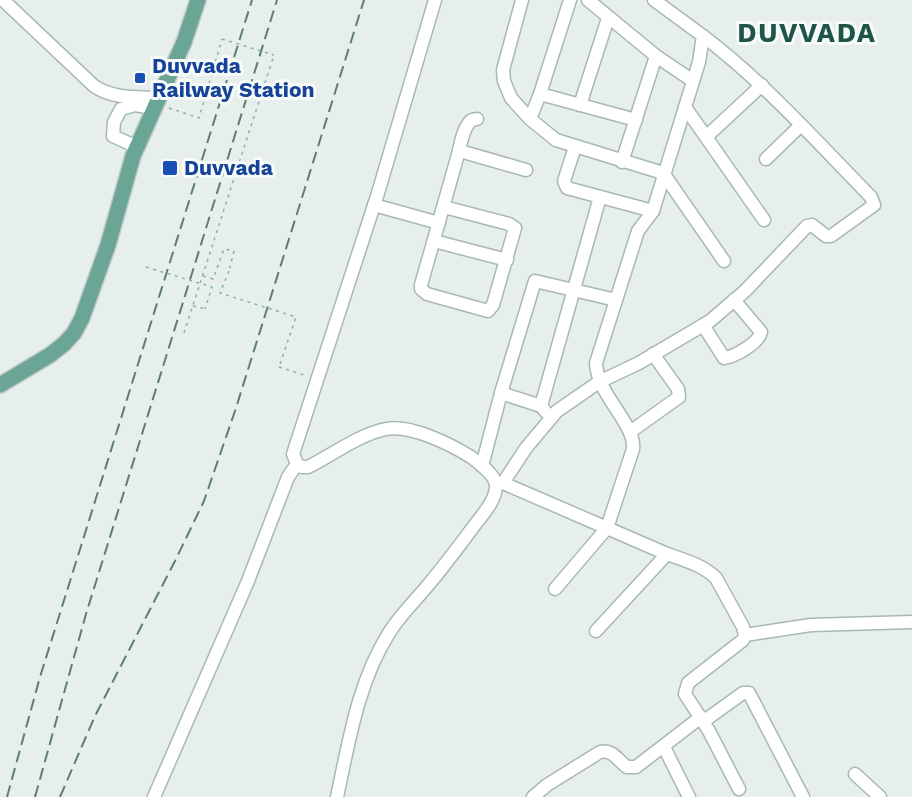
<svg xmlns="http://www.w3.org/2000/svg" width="912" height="797" viewBox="0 0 912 797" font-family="'Work Sans',sans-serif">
  <rect width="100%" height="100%" fill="#e6efeb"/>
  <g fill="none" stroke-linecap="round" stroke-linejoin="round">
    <g stroke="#a8b8b2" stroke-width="15">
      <g id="minor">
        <path d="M3 0 94 86C113 99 136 97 159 98"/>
        <polyline points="522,0 503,70 504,81 511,98 530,119 556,140 663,173 724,261"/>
        <polyline points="588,0 656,56 693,81"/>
        <polyline points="540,94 636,120"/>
        <polyline points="580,105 608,18"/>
        <polyline points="685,107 764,220"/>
        <polyline points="530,119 540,94 570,0"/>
        <polyline points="706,137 762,85"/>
        <polyline points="137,147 113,136 114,122 121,109 135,105 154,108"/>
        <polyline points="575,147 564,181 567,188 653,211"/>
        <polyline points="460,151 526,170"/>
        <polyline points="766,159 801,125"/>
        <polyline points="622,162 656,56"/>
        <polyline points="374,205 439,223"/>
        <path d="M444 207 509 224 515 228 493 305 488 311 427 294 421 289V285C433 243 445 201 457 158 460 148 462 131 469 123 471 119 473 120 477 119"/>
        <polyline points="434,241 507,260"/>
        <path d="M703 325 724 358C734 357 759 343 761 332L734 300"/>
        <polyline points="501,393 541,406 546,412"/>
        <polyline points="541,406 600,197"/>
        <polyline points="630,432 679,397 678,389 653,354"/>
        <polyline points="482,466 501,393 535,281 616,300"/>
        <path d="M503 483 607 528 633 449C636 424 597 395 596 363L638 231 653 211 699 62 703 36 654 0"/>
        <path d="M496 484 503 483 526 448 557 411 599 382 639 363 710 321 745 291 807 226 812 225 826 236H831L874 205 871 197C817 142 765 83 703 36"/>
        <path d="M667 554C684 560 703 565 716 578L743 627 745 635 743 640 688 683 685 694 709 731 739 789"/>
        <polyline points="555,589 607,528 667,554 596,631"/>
        <polyline points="745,635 811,625 912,622"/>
        <polyline points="704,721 743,693 749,693 803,797"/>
        <polyline points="664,747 689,797"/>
        <polyline points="855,774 880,797"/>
        <polyline points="154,797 248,581 288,477 297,464"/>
        <path d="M337 797C349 741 358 682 389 633 400 615 416 600 429 584 445 565 459 546 474 526 482 515 495 502 496 487 497 476 479 463 471 457 450 444 410 424 386 429 360 434 332 455 308 467H302L297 464 293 454 378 193 435 0"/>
        <path d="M533 797 547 785 600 752C613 749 617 760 627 767H636L701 717"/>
      </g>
    </g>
    <g stroke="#c2cac8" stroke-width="18">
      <polyline id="major" points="0,385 50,355 64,344 74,333 82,318 108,245 133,156 184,42 198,0"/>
    </g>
    <g stroke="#86b3a5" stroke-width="1.5" stroke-dasharray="3 4.5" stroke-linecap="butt">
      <polyline points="169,108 199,118 222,39"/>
      <polyline points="203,276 213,279 224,249 234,251 229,271"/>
      <polyline points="193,306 205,309"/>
      <polyline points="184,333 274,55"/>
      <polyline points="279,367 307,376"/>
    </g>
    <use href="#minor" stroke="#fff" stroke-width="12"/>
    <use href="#major" stroke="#6aa596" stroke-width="15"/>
    <g stroke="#5f7d75" stroke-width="2" stroke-dasharray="12 6" stroke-linecap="butt">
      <polyline points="7,797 40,677 252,0"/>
      <polyline points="35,797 86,614 277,0"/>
      <polyline points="60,797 95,716 175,561 204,501 235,411 364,0"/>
    </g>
    <g stroke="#86b3a5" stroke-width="1.5" stroke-dasharray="3 4.5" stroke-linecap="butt">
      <polyline points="222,39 274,55"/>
      <polyline points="146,267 212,287 205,309"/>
      <polyline points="229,271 220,293 296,317 279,367"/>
    </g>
  </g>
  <g fill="#1a4fb4" stroke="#f7fbf9" stroke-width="2">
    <rect x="134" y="72" width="12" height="12" rx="3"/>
    <rect x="162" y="160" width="16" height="16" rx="3"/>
  </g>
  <g text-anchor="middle" stroke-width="6" stroke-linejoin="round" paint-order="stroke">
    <g font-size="21" font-weight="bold" fill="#164399" stroke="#f7fbf9" text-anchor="start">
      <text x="152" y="73">Duvvada<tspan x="152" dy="24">Railway Station</tspan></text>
      <text x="184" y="175">Duvvada</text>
    </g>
    <g font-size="27" font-weight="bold" letter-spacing="1.5" fill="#1f5548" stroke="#f7fbf9">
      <text x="807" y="42">DUVVADA</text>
    </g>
  </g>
</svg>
